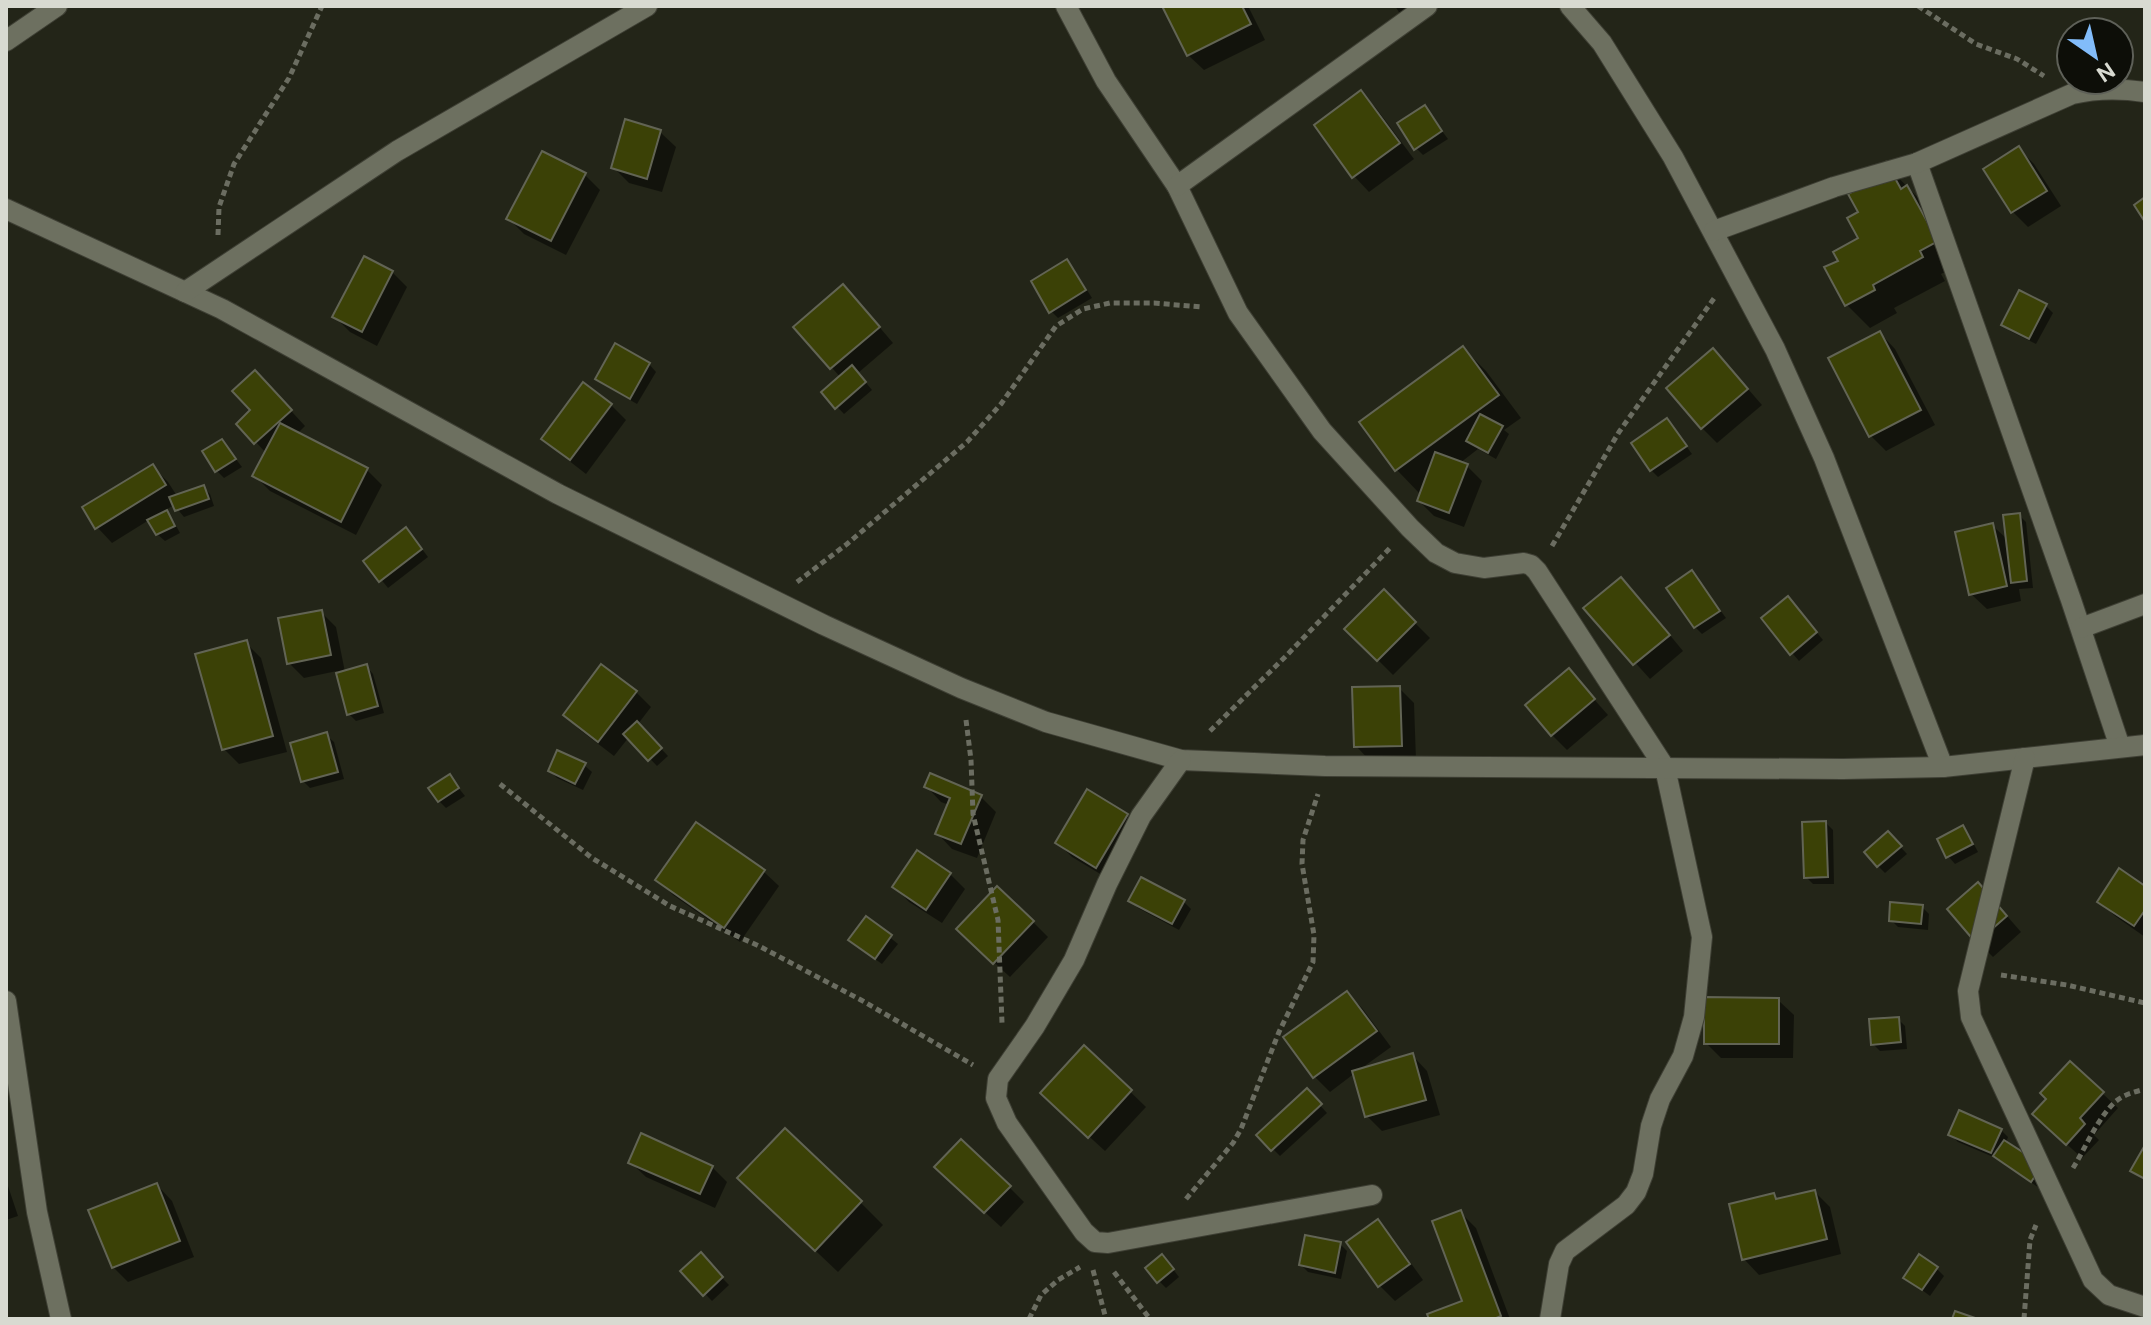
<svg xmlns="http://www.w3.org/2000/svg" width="2151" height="1325" viewBox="0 0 2151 1325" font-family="'DM Sans',sans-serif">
  <rect width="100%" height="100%" fill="#232518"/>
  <g fill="#0007">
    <polygon points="1171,6 1248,6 1265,40 1204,70 1188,55"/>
    <polygon points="1395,6 1419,6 1404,20"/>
    <polygon points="1361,93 1376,108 1414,159 1369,192 1354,176"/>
    <polygon points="1424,107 1448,139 1423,155 1416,148"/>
    <polygon points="660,132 676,147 662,192 629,183 614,168"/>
    <polygon points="2019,149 2034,164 2061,206 2028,227 2013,212 1986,170"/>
    <polygon points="1886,165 1930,210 1960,264 1941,274 1945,281 1894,308 1897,313 1870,328 1847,305 1827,268 1841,261 1860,239 1860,213"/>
    <polygon points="585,175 600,190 566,255 524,234 509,219"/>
    <polygon points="1067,261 1074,269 1092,298 1058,318 1051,311"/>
    <polygon points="392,272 407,287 377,346 350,332 335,317"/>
    <polygon points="858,302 893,343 858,373 872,390 844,414 824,393 841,378 796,327"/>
    <polygon points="2046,306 2053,313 2036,344 2010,331 2003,324"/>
    <polygon points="1880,333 1895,349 1935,425 1886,451 1871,436"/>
    <polygon points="1463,348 1486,371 1521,418 1504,430 1509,434 1496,459 1478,449 1460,463 1467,466 1482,481 1464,527 1434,516 1419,501 1421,495 1397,470 1362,423"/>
    <polygon points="649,364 656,372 637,404 604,385 597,378"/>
    <polygon points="1728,366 1762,405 1717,443 1702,428"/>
    <polygon points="270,388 305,426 297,434 367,470 382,485 356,535 270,491 255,476 266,453 239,424"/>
    <polygon points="611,405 626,420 586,474 559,453 544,438"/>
    <polygon points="1667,420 1692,454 1658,477 1651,470"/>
    <polygon points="222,441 242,467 224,478 217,471 205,452"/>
    <polygon points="152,466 168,482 177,496 203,487 210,494 214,506 184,517 174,505 164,511 173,520 180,533 165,541 157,534 149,520 112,543 97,527"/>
    <polygon points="2019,515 2026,522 2033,588 2019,589 2021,601 1987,609 1971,594 1992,525 2008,540"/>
    <polygon points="413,537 428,557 388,588 366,561"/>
    <polygon points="1692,572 1726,618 1702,634 1695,627"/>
    <polygon points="1384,592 1430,638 1393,675 1347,629"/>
    <polygon points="1636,594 1683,651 1650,679 1586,608"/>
    <polygon points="1795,606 1823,640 1799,661 1763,619"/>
    <polygon points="321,612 336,627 345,672 366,666 373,674 384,713 356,721 349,714 337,671 304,678 289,663"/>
    <polygon points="246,643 261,658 287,752 239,764 224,749"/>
    <polygon points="1569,671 1608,715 1567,750 1552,735"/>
    <polygon points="1399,688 1414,703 1416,760 1371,762 1356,746"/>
    <polygon points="636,692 651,707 638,724 668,756 657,766 629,737 614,756 580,730 565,715"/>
    <polygon points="326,735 334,742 344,779 310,788 303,781"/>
    <polygon points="584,765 592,772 583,790 557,778 550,771"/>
    <polygon points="449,776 465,796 446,808 439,801"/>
    <polygon points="926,786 981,797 996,812 977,858 952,849 937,833 949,805 941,802"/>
    <polygon points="1127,815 1142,831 1112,881 1072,857 1057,842"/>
    <polygon points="1826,823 1833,830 1834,884 1813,884 1806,877"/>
    <polygon points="1962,828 1969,835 1978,852 1955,864 1948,856"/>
    <polygon points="1895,841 1907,854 1885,873 1878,866"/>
    <polygon points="763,871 779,886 740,942 673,895 658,880"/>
    <polygon points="950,874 965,889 942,923 909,902 894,886"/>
    <polygon points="2145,888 2145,937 2115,916 2099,901"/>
    <polygon points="1131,900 1184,902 1191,909 1179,930 1138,908"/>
    <polygon points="1993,900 2021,932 1993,957 1978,942"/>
    <polygon points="1922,907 1929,914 1928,930 1898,927 1891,920"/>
    <polygon points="866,918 898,944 882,964 858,947"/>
    <polygon points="1033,922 1048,937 1010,977 974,944"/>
    <polygon points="1347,993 1362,1008 1391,1047 1359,1070 1412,1055 1427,1071 1440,1115 1382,1131 1367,1116 1355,1073 1330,1092 1315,1077"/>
    <polygon points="1778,1000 1794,1015 1793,1058 1721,1058 1706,1043"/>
    <polygon points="1898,1019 1905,1026 1907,1049 1880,1051 1873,1044"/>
    <polygon points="1085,1048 1146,1107 1105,1151 1058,1108"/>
    <polygon points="2070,1063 2118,1108 2094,1135 2099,1140 2082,1158 2050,1129 2049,1099"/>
    <polygon points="1307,1091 1327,1113 1280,1156 1259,1135"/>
    <polygon points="2001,1130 2008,1137 2006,1143 2048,1174 2039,1188 1998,1159 1958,1142 1951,1135"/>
    <polygon points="630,1162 712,1167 727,1182 715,1208 646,1177"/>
    <polygon points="6,1180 18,1216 6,1220"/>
    <polygon points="952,1182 1009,1187 1024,1202 1001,1227"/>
    <polygon points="157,1185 172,1201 194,1257 128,1282 113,1267"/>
    <polygon points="1815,1192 1830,1207 1841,1254 1759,1275 1744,1259 1773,1195 1779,1201"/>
    <polygon points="763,1201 860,1202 883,1225 838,1272"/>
    <polygon points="1461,1213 1476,1228 1510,1319 1431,1319 1464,1302"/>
    <polygon points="1377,1222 1392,1237 1423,1280 1395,1301 1380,1286"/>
    <polygon points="1340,1244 1347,1251 1341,1279 1308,1272 1301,1265"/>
    <polygon points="700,1255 729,1285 712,1301 683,1271"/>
    <polygon points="1169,1264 1179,1277 1166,1288 1159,1281"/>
    <polygon points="1936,1268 1944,1276 1930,1296 1906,1278"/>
  </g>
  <g fill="#3b4106" stroke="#626454" stroke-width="2">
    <polygon points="1166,6 1242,6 1251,24 1187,56 1163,8"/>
    <polygon points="1361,90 1400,143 1352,178 1314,125"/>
    <polygon points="1425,105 1442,131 1414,150 1397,123"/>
    <polygon points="625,119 661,130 647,179 611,168"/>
    <polygon points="2019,146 2047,191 2011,213 1983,169"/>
    <polygon points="542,151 586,173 551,241 506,219"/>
    <polygon points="1886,162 1901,189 1907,185 1938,241 1920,251 1923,257 1873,285 1875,290 1845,306 1824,267 1838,261 1833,252 1858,238 1847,218 1858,212 1848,194 1861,187"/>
    <polygon points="2145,197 2145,222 2134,205"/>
    <polygon points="364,256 393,271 362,332 332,317"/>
    <polygon points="1067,259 1086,290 1049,313 1031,281"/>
    <polygon points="843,284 880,327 830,369 793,327"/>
    <polygon points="2019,290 2047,304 2029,339 2001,325"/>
    <polygon points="1880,331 1921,410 1869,437 1828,358"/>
    <polygon points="615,343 650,363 630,399 595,379"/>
    <polygon points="1463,346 1499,395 1395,471 1359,422"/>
    <polygon points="1713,348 1748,389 1701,429 1666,388"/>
    <polygon points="852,365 866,382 835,409 821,392"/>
    <polygon points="255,370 292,410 254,444 236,424 250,410 232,391"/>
    <polygon points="583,382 612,404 570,460 541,439"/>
    <polygon points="1480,414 1503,426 1488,453 1466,441"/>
    <polygon points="1667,418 1687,446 1650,471 1631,443"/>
    <polygon points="280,423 368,468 341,522 252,476"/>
    <polygon points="222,439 236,459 215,472 202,451"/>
    <polygon points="1435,452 1468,464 1449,513 1417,501"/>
    <polygon points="153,464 166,485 95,529 82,507"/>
    <polygon points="204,485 209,499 175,511 169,497"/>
    <polygon points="167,510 175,526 156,535 147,520"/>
    <polygon points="2020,513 2027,581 2011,583 2003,515"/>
    <polygon points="1993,523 2007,586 1969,595 1955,532"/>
    <polygon points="406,527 422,549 379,582 363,561"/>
    <polygon points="1692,570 1720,611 1694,628 1666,588"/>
    <polygon points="1621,577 1670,635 1633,665 1583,608"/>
    <polygon points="1384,589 1416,622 1377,661 1344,629"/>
    <polygon points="1788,596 1817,632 1790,655 1761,618"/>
    <polygon points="322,610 331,655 287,664 278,618"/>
    <polygon points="247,640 273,736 222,750 195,654"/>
    <polygon points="367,664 378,706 347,715 336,673"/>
    <polygon points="601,664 637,691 598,742 563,715"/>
    <polygon points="1569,668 1595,699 1551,736 1525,705"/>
    <polygon points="1400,686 1402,746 1354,747 1352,687"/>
    <polygon points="637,721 662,748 648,761 623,734"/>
    <polygon points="327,732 338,772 301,782 290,743"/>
    <polygon points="557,750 586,763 575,784 548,771"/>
    <polygon points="930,773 982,795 961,844 935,834 950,798 924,787"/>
    <polygon points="450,774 459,788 438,802 428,788"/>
    <polygon points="1087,789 1128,814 1096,868 1055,843"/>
    <polygon points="1826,821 1828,877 1804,878 1802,822"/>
    <polygon points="696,822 765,870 724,928 655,880"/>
    <polygon points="1963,825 1973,844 1946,858 1937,839"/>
    <polygon points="1888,831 1902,846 1877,867 1864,852"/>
    <polygon points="917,850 951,873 926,910 892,887"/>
    <polygon points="2119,868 2145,886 2145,910 2134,926 2097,902"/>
    <polygon points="1141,877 1185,900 1172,924 1128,901"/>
    <polygon points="1978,882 2007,916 1976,943 1947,909"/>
    <polygon points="997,886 1034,921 993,964 956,929"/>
    <polygon points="1890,902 1923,905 1921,924 1889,921"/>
    <polygon points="866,916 892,935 875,959 848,940"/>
    <polygon points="1347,991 1377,1031 1313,1078 1283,1037"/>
    <polygon points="1704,997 1779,998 1779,1044 1704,1044"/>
    <polygon points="1899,1017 1901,1042 1871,1045 1869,1019"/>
    <polygon points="1084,1045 1132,1090 1088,1138 1040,1093"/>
    <polygon points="1413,1053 1426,1100 1365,1117 1352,1071"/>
    <polygon points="2070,1061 2104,1092 2080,1118 2085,1124 2066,1145 2032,1114 2046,1099 2040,1093"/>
    <polygon points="1307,1088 1322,1104 1271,1151 1256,1135"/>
    <polygon points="1959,1110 2002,1129 1991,1153 1948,1135"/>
    <polygon points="785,1128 862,1201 815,1251 737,1178"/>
    <polygon points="641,1133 713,1166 700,1194 628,1163"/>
    <polygon points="961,1139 1011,1186 984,1213 934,1167"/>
    <polygon points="2004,1140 2043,1165 2031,1182 1993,1156"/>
    <polygon points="2145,1145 2145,1179 2130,1171"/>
    <polygon points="157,1183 180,1241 112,1268 88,1210"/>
    <polygon points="1815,1190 1827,1239 1742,1260 1729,1204 1774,1193 1776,1199"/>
    <polygon points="1461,1210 1501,1316 1494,1319 1429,1319 1427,1314 1462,1301 1432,1221"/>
    <polygon points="1378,1219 1410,1264 1378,1287 1346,1242"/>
    <polygon points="1305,1235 1341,1242 1335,1273 1299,1265"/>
    <polygon points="701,1252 723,1277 703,1296 680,1271"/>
    <polygon points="1162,1254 1174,1269 1157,1283 1145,1268"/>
    <polygon points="1919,1254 1938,1267 1922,1290 1903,1278"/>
    <polygon points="1955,1311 1978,1319 1952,1319"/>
  </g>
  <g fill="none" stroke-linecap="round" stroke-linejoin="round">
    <g stroke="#3e3f34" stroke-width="22">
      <g id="street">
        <polyline points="1066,6 1106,81 1177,186 1238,313 1322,431 1410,528 1436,553 1455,563 1484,568 1524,563 1531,565 1537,571 1665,768 1702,937 1694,1017 1683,1056 1660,1099 1651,1126 1643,1174 1636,1192 1626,1205 1565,1251 1559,1264 1550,1319"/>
        <polyline points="1570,6 1602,43 1673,157 1775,349 1824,458 1943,767"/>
        <polyline points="6,41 57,6"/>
        <polyline points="1917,163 2071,600 2120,747"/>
        <polyline points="1177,186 1427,6"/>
        <polyline points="6,209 222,309 558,494 824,625 961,688 1046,722 1181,760 1325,766 1843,769 1943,767 2145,745"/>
        <path d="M1714 231 1834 187 1917 163 2072 94C2097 88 2119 88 2145 92"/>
        <polyline points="185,292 397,151 647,6"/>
        <polyline points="2081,628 2145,604"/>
        <polyline points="2025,758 1968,991 1971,1017 2093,1280 2109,1295 2145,1307"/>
        <polyline points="1181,760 1141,816 1107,884 1074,960 1035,1026 998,1079 996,1098 1007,1123 1084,1232 1095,1242 1108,1243 1372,1195"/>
        <polyline points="6,1001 37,1212 61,1319"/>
      </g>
    </g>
    <g stroke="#6b6d61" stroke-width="5" stroke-dasharray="6 4" stroke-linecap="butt">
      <polyline points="1918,6 1976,44 2017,59 2044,76"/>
      <polyline points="218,235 219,207 234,164 289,78 322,6"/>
      <polyline points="1552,546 1619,432 1715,297"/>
      <polyline points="797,582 847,544 967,442 1001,404 1056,326 1083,309 1110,303 1154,303 1202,307"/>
      <polyline points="966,720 971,760 973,814 998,920 1002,1023"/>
      <polyline points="1210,731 1285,657 1391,547"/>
      <polyline points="500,784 592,858 670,906 759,946 861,1000 973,1065"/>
      <polyline points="2001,975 2067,985 2145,1003"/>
      <path d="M2073 1168C2086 1147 2097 1119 2115 1102 2124 1094 2135 1092 2145 1089"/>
      <polyline points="1186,1199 1233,1143 1241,1129 1279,1032 1313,962 1314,935 1302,864 1303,840 1318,794"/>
      <polyline points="1093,1270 1106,1319"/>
      <polyline points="1114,1272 1150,1319"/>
      <polyline points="1029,1319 1041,1295 1058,1280 1080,1267"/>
      <polyline points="2024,1319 2030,1240 2036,1225"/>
    </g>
    <use href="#street" stroke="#6d7060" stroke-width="20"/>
  </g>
  <rect width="2151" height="1325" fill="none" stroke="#d8dad1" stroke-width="16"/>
  <g transform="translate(2095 56) rotate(146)"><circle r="38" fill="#0d0e08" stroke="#5e6058" stroke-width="2"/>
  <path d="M0-6L14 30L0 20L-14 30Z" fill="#82bcfa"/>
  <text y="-12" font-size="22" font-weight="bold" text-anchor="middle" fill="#d8dad1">N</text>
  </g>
</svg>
